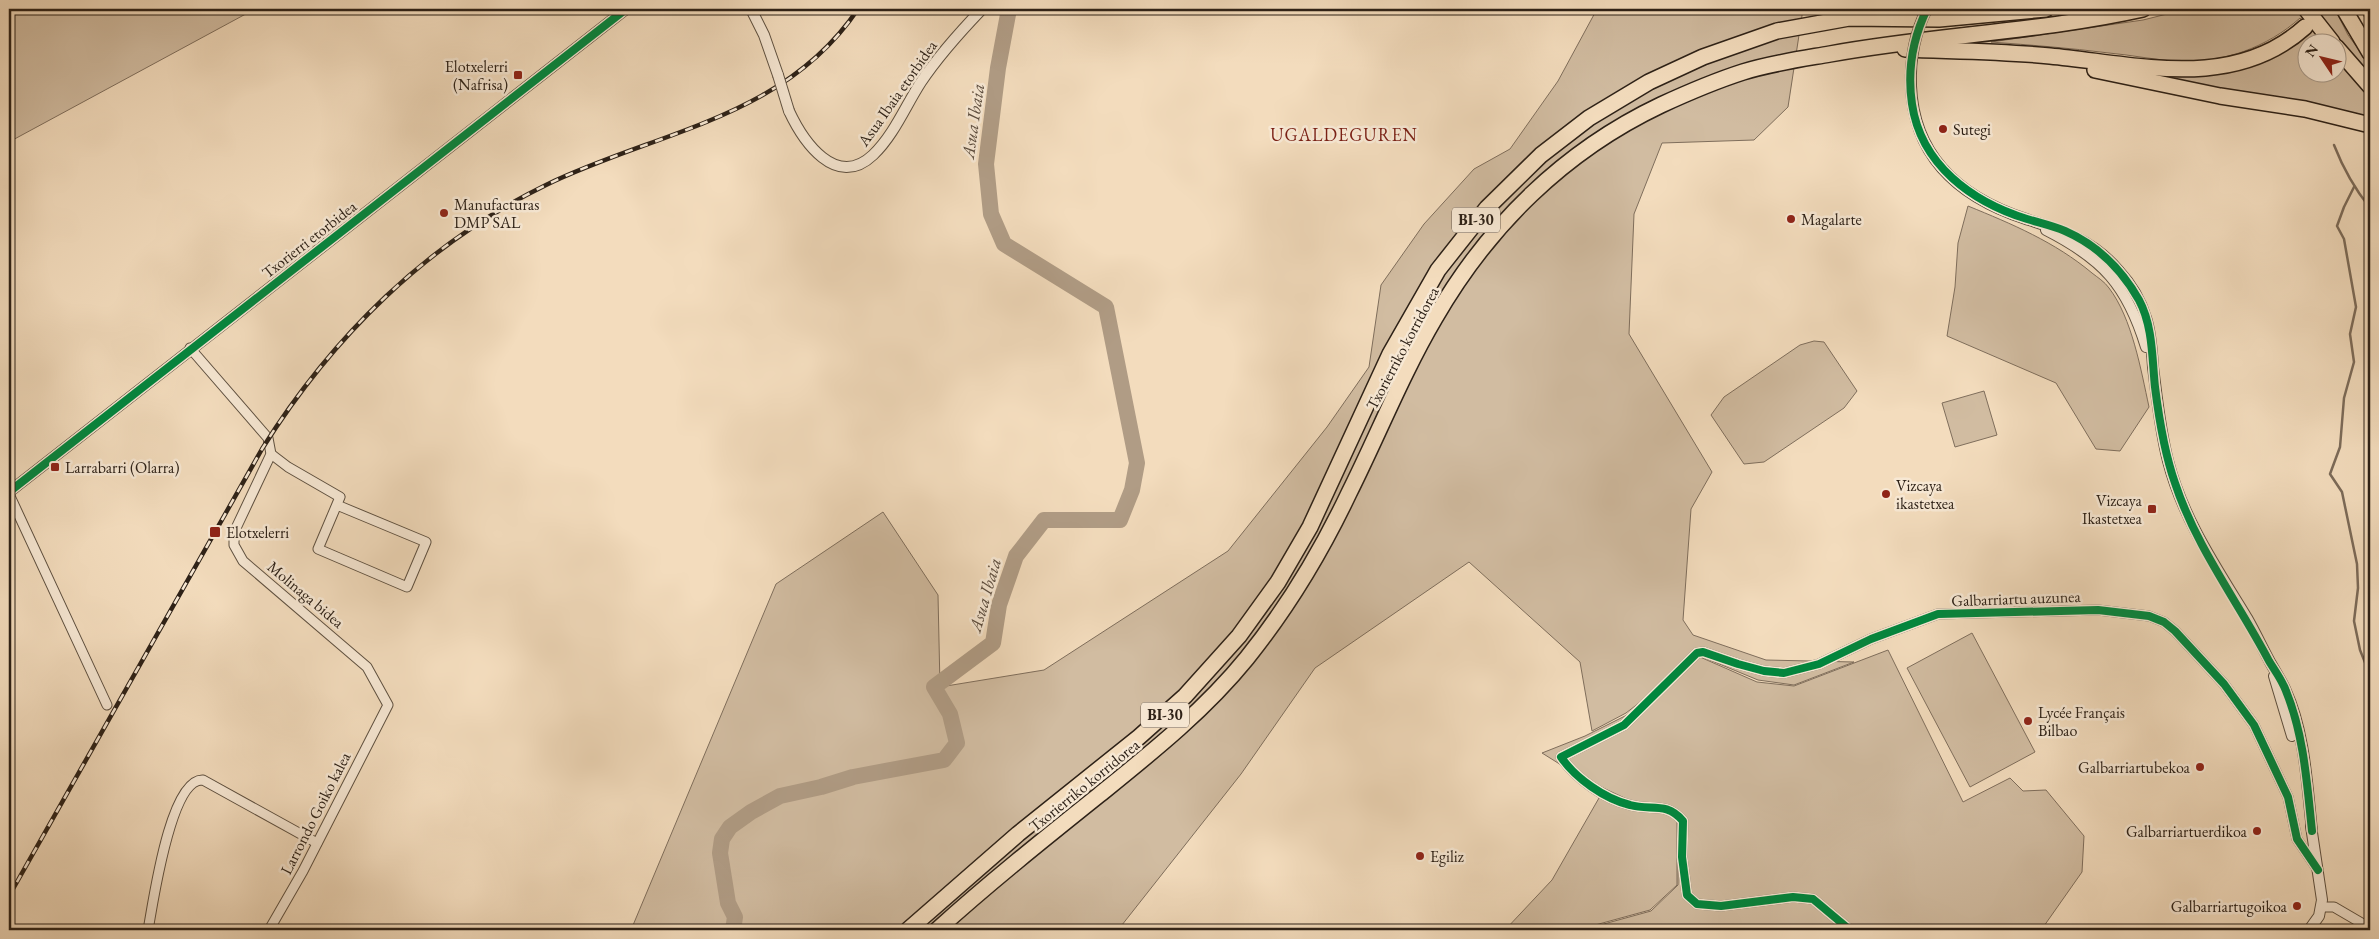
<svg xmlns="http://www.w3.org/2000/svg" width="2379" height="939" viewBox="0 0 2379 939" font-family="'EB Garamond',serif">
  <rect width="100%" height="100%" fill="#f3dcbd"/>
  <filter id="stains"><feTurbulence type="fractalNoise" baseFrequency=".004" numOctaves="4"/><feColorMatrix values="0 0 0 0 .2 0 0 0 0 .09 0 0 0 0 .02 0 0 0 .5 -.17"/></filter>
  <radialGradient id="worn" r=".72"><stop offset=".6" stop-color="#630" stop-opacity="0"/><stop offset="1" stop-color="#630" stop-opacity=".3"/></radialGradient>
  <g fill="#d1bca1" stroke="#7f6e5c">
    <polygon points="9,9 255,9 9,142"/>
    <polygon points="1597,9 1803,9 1788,107 1754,140 1662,143 1634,214 1629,334 1712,472 1691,509 1683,620 1693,635 1766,660 1854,662 1794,685 1758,680 1700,656 1626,713 1592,731 1580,662 1469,562 1315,668 1241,774 1118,930 631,930 776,584 883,512 938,595 940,687 1044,670 1228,551 1327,427 1369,367 1381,285 1424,224 1474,169 1510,149 1558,81"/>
    <path d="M2187 9H2300L2326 42H2306V72H2336L2337 57 2370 95V119L2121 75C2161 74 2223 78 2259 63 2278 56 2296 44 2312 32L2300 18C2268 47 2222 64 2177 61 2154 60 2132 55 2109 53 2070 48 2030 45 1991 42L2143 20Z"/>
    <polygon points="2311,9 2335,9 2348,35 2370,65 2370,79"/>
    <polygon points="2360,9 2370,9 2370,28"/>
    <path d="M1968 206C2012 224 2055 242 2092 273 2097 277 2105 282 2109 288 2132 318 2141 370 2149 407L2120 451 2096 449 2056 383 1947 336 1955 287 1958 243Z"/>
    <polygon points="1814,341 1824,342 1857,391 1844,408 1764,462 1744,464 1711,415 1724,397 1800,345"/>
    <polygon points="1984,391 1997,435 1955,447 1942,403"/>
    <polygon points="1972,633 2035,752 1970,787 1907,668"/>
    <polygon points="1888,650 1963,802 2010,778 2023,791 2046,790 2084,836 2082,872 2044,926 2046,930 1582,930 1651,911 1678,885 1678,816 1633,802 1582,778 1542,753 1585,736 1627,715 1700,657 1757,682 1794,686"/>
    <polygon points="1603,791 1632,804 1677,816 1677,885 1650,910 1577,930 1505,930 1552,880"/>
  </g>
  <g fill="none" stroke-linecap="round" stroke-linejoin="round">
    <g stroke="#7c6b59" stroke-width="2.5">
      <path d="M2334 145C2343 168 2354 188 2370 208"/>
      <polyline points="2354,187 2344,207 2337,226 2344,239 2356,307 2350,334 2354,362 2344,398 2340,447 2330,474 2342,492 2357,564 2358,588 2354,621 2360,650 2370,675"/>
      <polyline points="2370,702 2366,733 2370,754"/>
      <polyline points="1856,928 1879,927 1882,930"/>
    </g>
    <polyline stroke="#b09c85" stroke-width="16" points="733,930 735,917 728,903 720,853 722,839 730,827 751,812 780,796 821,787 853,777 944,760 957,743 950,714 934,687 993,643 999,605 1016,556 1044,520 1120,520 1132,490 1137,463 1106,307 1004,244 991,214 986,164 998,68 1009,9"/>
    <polyline stroke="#cbb79c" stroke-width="15" stroke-dasharray="15 8" stroke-linecap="butt" points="2305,27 2322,9"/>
    <g stroke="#5e5040" stroke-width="11">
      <g id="minor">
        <polyline points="190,348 268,438 271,454 237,526 234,536 234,545 243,561 367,667 388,705 303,871 269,930"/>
        <polyline points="271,454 288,467 340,497 318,549 407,587 426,542 337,505"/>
        <polyline points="9,494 107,705"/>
        <polyline points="2322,907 2334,907 2370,928"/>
        <path d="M148 930C153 904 170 778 203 780L317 843"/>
        <path d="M1850 930 1813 899 1793 897 1721 906 1697 904 1687 895 1682 857 1683 821C1666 801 1651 811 1630 805 1605 799 1575 778 1561 757L1624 725 1697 653 1703 652 1738 664 1764 671 1784 673 1819 664 1871 639 1938 614 2098 610 2149 616 2164 622 2175 631 2224 684 2254 725 2288 797 2297 839 2318 870"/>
      </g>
    </g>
    <g stroke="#5e5040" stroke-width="12">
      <g id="tertiary">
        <polyline points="751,9 764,35 778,75"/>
        <path d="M1911 86C1914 158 1961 198 2026 219 2063 231 2093 240 2119 271 2131 284 2141 301 2146 318 2151 333 2152 351 2153 367 2157 398 2160 430 2168 461 2183 519 2216 567 2247 618 2255 632 2262 647 2270 662 2275 671 2281 680 2285 689 2305 732 2307 784 2312 831"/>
        <path d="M789 111C803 141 836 190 873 155 894 135 906 105 921 82 939 55 960 32 982 9"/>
        <path d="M2046 230C2103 259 2127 285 2146 347"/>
        <polyline points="9,492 626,9"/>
        <polyline points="2274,676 2292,736"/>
        <polyline points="2309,930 2319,916 2322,900 2311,826"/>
      </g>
    </g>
    <g stroke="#2d2117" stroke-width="18">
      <g id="motorway">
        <polyline points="2306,9 2332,42"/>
        <polyline points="2344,9 2370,53"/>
        <polyline points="2336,47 2370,86"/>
        <path d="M1905 49C1953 51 2002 51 2050 56 2136 64 2233 92 2305 27"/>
        <polyline points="2095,70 2220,96 2305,109 2370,125"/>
        <polyline points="908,930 1018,834 1139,737 1185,696 1239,636 1278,582 1310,527 1390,354 1438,270 1487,208 1541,155 1589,118 1649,82 1703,57 1777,31 1849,18 1939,19 2046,9"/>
        <path d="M937 930C989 883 1044 839 1099 795 1151 753 1204 711 1247 658 1288 607 1321 552 1349 493 1378 435 1402 374 1435 318 1488 226 1564 151 1661 105 1687 93 1715 81 1743 72 1772 63 1801 59 1830 54 1934 35 2040 32 2143 9"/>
      </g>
    </g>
    <use href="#minor" stroke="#f7e8d4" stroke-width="9"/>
    <use href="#tertiary" stroke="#f7e8d4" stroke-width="10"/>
    <use href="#motorway" stroke="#f3dcbd" stroke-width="15"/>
    <g stroke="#2d2117" stroke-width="4.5">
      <path id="rail" d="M9 896 262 449C332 337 427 243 546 185 657 131 784 119 858 9"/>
    </g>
    <use href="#rail" stroke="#f7e8d4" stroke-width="2.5" stroke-dasharray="8" stroke-linecap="butt"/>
    <g stroke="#5e5040" stroke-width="12" stroke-linecap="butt">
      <g id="tertiary-bridge">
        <polyline points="778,75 789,111"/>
        <path d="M1911 86C1910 58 1914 34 1927 9"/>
      </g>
    </g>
    <use href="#tertiary-bridge" stroke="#f7e8d4" stroke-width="10"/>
    <g stroke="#f7e8d4" stroke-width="11">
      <g id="cycleway">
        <path d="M1927 9C1912 40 1907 70 1912 104 1921 165 1972 202 2027 219 2040 223 2053 226 2065 231 2097 245 2122 270 2139 300 2153 326 2152 359 2155 387 2159 419 2164 452 2175 483 2196 547 2238 602 2269 661 2275 671 2282 680 2286 691 2304 735 2307 784 2312 831"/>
        <polyline points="9,492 626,9"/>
        <path d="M1850 930 1813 899 1793 897 1721 906 1697 904 1687 895 1682 857 1683 821C1666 801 1651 811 1630 805 1605 799 1575 778 1561 757L1624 725 1697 653 1703 652 1738 664 1764 671 1784 673 1819 664 1871 639 1938 614 2098 610 2149 616 2164 622 2175 631 2224 684 2254 725 2288 797 2297 839 2318 870"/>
      </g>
    </g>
    <use href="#cycleway" stroke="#00873e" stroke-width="8"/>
  </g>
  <g fill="#8f2418" stroke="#f7e8d4" stroke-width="2">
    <rect x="513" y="70" width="10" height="10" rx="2.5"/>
    <circle cx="1943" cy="129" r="5"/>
    <circle cx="444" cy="213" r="5"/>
    <circle cx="1791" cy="219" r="5"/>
    <rect x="50" y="462" width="10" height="10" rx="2.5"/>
    <circle cx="1886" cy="494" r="5"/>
    <rect x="2147" y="504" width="10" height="10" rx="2.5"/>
    <rect x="209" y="526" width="12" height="12" rx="2.5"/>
    <circle cx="2028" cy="721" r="5"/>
    <circle cx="2200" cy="767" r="5"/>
    <circle cx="2257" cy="831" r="5"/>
    <circle cx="1420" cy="856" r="5"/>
    <circle cx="2297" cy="906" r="5"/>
  </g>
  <g text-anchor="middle" stroke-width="5" stroke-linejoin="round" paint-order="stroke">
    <g fill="#f7e8d4" stroke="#6a5d50" stroke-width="1">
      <rect x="1452" y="207.5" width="48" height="25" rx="4"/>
      <rect x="1141" y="702.5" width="48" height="25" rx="4"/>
    </g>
    <g font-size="15" font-weight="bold" fill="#2d2117">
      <text x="1476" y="225">BI-30</text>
      <text x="1165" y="720">BI-30</text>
    </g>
    <g font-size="16" fill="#2d2117" stroke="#f7e8d4" text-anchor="start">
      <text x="508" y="72" text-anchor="end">Elotxelerri<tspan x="508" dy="18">(Nafrisa)</tspan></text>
      <text x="1953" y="135">Sutegi</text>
      <text x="454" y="210">Manufacturas<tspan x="454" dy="18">DMP SAL</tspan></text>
      <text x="1801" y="225">Magalarte</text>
      <text x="65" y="473">Larrabarri (Olarra)</text>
      <text x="1896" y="491">Vizcaya<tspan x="1896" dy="18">ikastetxea</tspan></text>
      <text x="2142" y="506" text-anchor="end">Vizcaya<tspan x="2142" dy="18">Ikastetxea</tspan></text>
      <text x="226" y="538">Elotxelerri</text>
      <text x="2038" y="718">Lycée Français<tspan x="2038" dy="18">Bilbao</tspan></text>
      <text x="2190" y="773" text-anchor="end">Galbarriartubekoa</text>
      <text x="2247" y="837" text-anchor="end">Galbarriartuerdikoa</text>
      <text x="1430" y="862">Egiliz</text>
      <text x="2287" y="912" text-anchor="end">Galbarriartugoikoa</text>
    </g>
    <g font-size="16" fill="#2d2117" stroke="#f7e8d4">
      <text transform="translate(897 93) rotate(-55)" y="6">Asua Ibaia etorbidea</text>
      <text transform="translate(309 239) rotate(-38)" y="6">Txorierri etorbidea</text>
      <text transform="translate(1402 348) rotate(-62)" y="6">Txorierriko korridorea</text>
      <text transform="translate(306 594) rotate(40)" y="6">Molinaga bidea</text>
      <text transform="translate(2016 598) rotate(-2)" y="6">Galbarriartu auzunea</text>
      <text transform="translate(1084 785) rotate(-39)" y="6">Txorierriko korridorea</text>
      <text transform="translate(315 813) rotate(-63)" y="6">Larrondo Goiko kalea</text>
    </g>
    <g font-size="18" font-style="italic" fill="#5b4c3e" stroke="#f7e8d4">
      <text transform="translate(973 121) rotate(-82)" y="6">Asua Ibaia</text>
      <text transform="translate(985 595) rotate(-74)" y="6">Asua Ibaia</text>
    </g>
    <g font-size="18" letter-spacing="1" fill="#7a1f14" stroke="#f7e8d4">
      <text x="1344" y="141">UGALDEGUREN</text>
    </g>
  </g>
  <rect width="2379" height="939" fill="none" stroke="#f3dcbd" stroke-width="30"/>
  <rect x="10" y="10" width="2359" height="919" fill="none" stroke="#2d2117" stroke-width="2.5"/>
  <rect x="15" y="15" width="2349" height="909" fill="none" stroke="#2d2117"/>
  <g transform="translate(2322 58) rotate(305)"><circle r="24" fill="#f7e8d4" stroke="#a69888"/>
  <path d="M0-4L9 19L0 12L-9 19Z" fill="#8f2418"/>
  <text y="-8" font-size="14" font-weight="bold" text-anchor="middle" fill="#2d2117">N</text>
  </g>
  <rect width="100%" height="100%" filter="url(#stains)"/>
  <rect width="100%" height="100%" fill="url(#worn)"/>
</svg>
